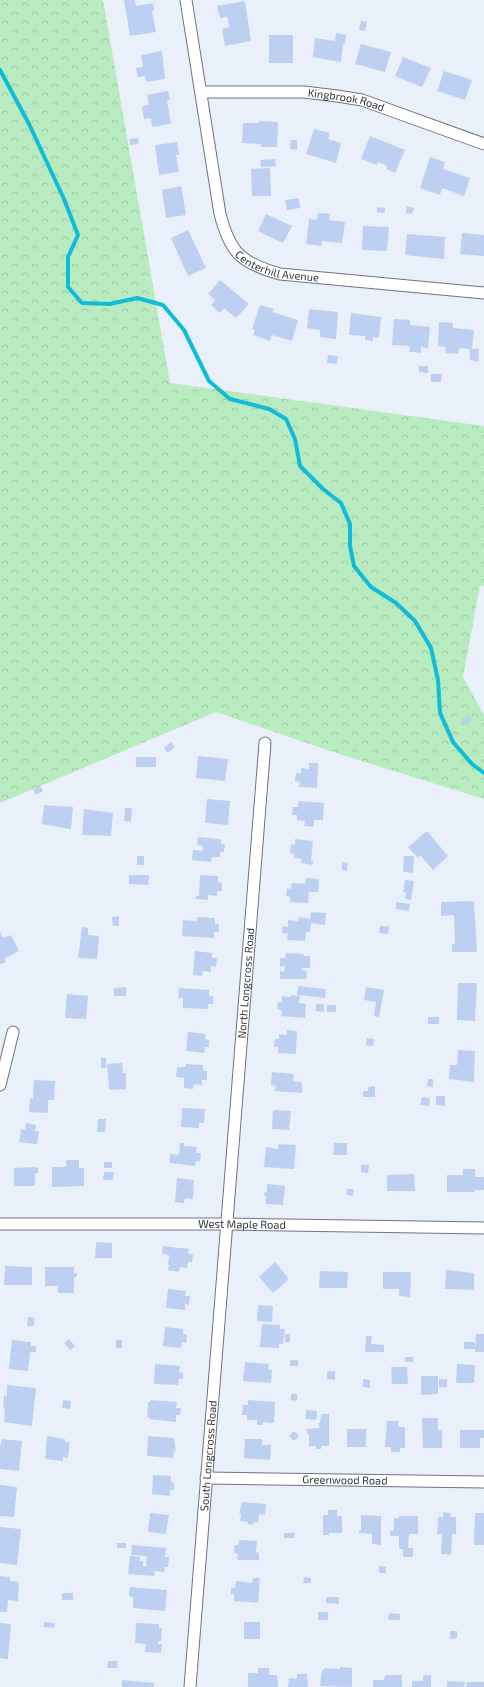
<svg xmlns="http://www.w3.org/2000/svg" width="484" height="1687" viewBox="0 0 484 1687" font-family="'Exo 2',sans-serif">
  <defs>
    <pattern id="park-crowns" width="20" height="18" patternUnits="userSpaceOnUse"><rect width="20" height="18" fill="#b8ebbf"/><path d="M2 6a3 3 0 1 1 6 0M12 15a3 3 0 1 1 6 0" fill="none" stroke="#9fcaa5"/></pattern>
  </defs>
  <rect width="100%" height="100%" fill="#eaf0fa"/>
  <polygon fill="url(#park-crowns)" points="0,0 103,0 170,383 484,426 484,586 480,585 463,677 484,715 484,799 339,754 216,712 0,803"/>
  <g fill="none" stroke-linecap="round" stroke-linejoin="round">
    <polyline stroke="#10bcd7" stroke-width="4" points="0,70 29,124 64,199 78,235 68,257 68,287 82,303 110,304 137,298 163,305 184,330 209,381 230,399 269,409 286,419 295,439 300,466 323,489 341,503 350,524 350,546 354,566 371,587 396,603 415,621 431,648 438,680 440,713 453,742 472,764 484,773"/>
  </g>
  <g fill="#bdd0f1">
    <polygon points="124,0 135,0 136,6 153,3 154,11 152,11 156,32 130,36"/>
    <polygon points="245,1 251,41 225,46 222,29 229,27 228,21 227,17 220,18 217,6"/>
    <polygon points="361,21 367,22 365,31 359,30"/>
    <polygon points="336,33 346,35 345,44 343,44 341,62 313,57 315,38 335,41"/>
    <rect x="269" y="35" width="24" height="28"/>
    <polygon points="361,44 391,52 385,72 355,64"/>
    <polygon points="162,51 165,79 146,82 145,76 138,77 136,68 143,67 141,55"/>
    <polygon points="403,57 431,68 422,87 395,76"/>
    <polygon points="444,71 472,80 465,100 437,91"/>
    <polygon points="168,91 170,100 167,100 171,124 152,127 151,118 144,119 142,106 149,105 147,95"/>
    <polygon points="259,121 278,122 277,147 261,147 261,144 242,143 243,123 259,123"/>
    <polygon points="314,129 330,133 328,139 341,143 336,163 306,154"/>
    <polygon points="370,136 405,150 395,173 386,169 387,166 378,162 377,165 361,159"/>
    <polygon points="138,138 139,144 130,145 129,139"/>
    <polygon points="291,140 297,140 297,150 290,149"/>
    <polygon points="177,142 179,155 176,155 179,172 159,175 155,145"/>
    <polygon points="430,157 445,162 443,169 470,178 464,196 442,188 440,195 420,188"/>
    <polygon points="275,159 276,166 261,167 260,160"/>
    <polygon points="270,168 271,196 252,196 251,169"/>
    <polygon points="181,186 186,215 166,218 162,190"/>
    <polygon points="299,198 300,208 287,210 285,200"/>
    <polygon points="407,206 414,208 412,214 406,213"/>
    <polygon points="377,207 385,208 385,213 377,212"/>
    <polygon points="318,213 330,214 329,220 345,222 342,243 322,241 321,246 306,244 309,219 317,220"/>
    <polygon points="266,214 292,226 283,243 258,231"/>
    <polygon points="363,226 389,227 387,251 362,250"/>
    <polygon points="188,230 206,268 188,276 171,238"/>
    <polygon points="462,233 484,235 484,256 460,254"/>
    <polygon points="407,234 445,237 444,259 405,255"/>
    <polygon points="220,280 249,304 236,318 224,308 220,313 211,305 215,300 208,294"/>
    <polygon points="260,305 274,309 272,312 298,320 292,341 272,335 270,341 253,335 255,330 252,329"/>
    <polygon points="309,309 338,312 336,339 320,337 320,330 307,328"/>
    <polygon points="351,313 381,317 379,338 373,337 373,341 365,340 365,336 349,335"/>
    <polygon points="394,319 410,320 410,325 430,327 428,348 421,347 421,353 411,352 409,352 410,346 392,345"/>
    <polygon points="439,322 453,323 453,328 474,330 472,349 479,349 478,362 470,360 469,349 459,348 458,354 445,353 446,347 438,346"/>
    <polygon points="328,355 338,356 337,364 327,363"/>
    <polygon points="419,366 428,366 428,373 419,372"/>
    <polygon points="431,374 442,374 441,382 431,382"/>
    <polygon points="470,716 471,722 461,724 461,718"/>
    <polygon points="171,742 175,747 168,753 164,748"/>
    <polygon points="198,756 228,759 225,781 196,778"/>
    <rect x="136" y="757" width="20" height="10"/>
    <polygon points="309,763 318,763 317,788 299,787 300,782 295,781 296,773 301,774 301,768 309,769"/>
    <polygon points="40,785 43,791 36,795 33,790"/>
    <polygon points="207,799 230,801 228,825 205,823"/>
    <polygon points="298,801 324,803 323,820 314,820 314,827 304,826 305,821 297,820 297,815 292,815 293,807 298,807"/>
    <polygon points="44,805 73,807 71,829 42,824"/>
    <polygon points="125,808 132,808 131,822 124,821"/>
    <polygon points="84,809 113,813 111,836 82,835"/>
    <polygon points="427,831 448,856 433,870 420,855 418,858 408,847"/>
    <polygon points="198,837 221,839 221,844 225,844 224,852 220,852 220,857 212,857 211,862 192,860 193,850 203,851 203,846 197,845"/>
    <polygon points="295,839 313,841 311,861 313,861 313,865 301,863 302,859 294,858 294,854 290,853 291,844 295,845"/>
    <rect x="137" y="856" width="7" height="9"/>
    <polygon points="404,856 414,856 413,873 403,872"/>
    <polygon points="342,862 348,863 347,871 342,870"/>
    <polygon points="129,875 149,875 148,885 129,884"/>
    <polygon points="200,875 218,876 218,882 222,883 222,891 217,891 217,896 208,895 208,900 196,899 196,896 199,896"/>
    <polygon points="306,878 319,879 318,892 309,892 308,903 290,902 290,897 286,896 287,888 291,889 292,883 305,884"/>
    <polygon points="405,880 414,881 411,900 405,899 406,893 403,892"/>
    <polygon points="474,901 477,952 452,952 452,944 455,944 454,915 441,916 441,902"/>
    <polygon points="396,902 410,904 409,911 396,909"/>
    <polygon points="311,912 326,913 325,925 311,923 310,932 306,932 305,941 287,940 288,934 282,933 283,926 288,927 288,920 298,921 299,917 310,919"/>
    <polygon points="119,916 119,926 113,926 112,917"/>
    <polygon points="197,917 215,918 215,924 219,924 219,932 214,932 214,938 182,936 183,920 197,921"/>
    <polygon points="380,926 389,926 388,934 379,933"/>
    <polygon points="82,927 88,928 88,935 99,936 97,959 78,958"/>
    <polygon points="0,931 3,938 11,935 19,951 4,959 6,962 0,964"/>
    <polygon points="195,951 212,953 212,958 217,958 216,967 211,966 211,972 203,971 202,976 193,975"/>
    <polygon points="286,953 304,954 303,956 310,956 310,968 302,968 302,970 307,971 306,979 280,979 280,971 284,972 285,966 280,966 280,958 285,958"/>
    <polygon points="458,983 477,983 475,1021 457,1020"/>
    <polygon points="298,986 326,989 325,998 297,995"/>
    <polygon points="126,987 126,996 114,996 114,988"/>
    <polygon points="366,987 384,990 379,1017 374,1016 376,1002 364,1000"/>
    <polygon points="179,988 209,990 209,996 213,996 213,1004 208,1004 208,1009 183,1008 183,998 178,998"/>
    <polygon points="67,994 88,996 86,1019 65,1018"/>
    <polygon points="291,995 300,996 299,1003 306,1004 305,1018 281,1016 282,1010 277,1009 278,1002 282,1002 282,996 291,997"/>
    <polygon points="316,1004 324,1004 324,1012 316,1011"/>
    <rect x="327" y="1005" width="9" height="7"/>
    <rect x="428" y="1017" width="11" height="7"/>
    <polygon points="287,1030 297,1031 296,1054 278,1053 278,1047 274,1047 275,1039 279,1039 279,1034 287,1035"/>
    <polygon points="188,1032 206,1034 205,1039 209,1040 209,1047 205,1047 204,1053 186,1051"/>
    <polygon points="367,1038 374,1039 373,1046 366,1045"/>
    <polygon points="458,1050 475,1051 474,1082 449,1079 450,1065 457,1065"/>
    <rect x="101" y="1058" width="5" height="10"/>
    <polygon points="122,1063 123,1073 126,1073 126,1089 109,1090 107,1064"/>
    <polygon points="186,1064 203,1065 203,1071 207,1071 207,1080 202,1080 202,1085 194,1084 193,1089 184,1088 184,1078 176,1077 177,1067 186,1067"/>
    <polygon points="272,1072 294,1074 293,1081 302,1082 302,1093 275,1091 276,1086 271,1085"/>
    <polygon points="428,1079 433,1079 433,1087 427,1086"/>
    <polygon points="34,1080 55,1081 54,1100 48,1100 48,1113 29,1112 30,1098 33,1099"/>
    <polygon points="375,1086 375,1097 363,1097 363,1091 368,1091 368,1087"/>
    <polygon points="436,1096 445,1096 445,1106 436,1105"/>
    <polygon points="422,1097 430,1098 429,1106 420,1105"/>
    <polygon points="182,1108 205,1109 204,1123 199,1123 199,1128 181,1127"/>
    <polygon points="273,1110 291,1111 289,1130 272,1129"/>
    <polygon points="98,1119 106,1119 105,1132 97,1132"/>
    <polygon points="26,1123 36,1125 35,1131 39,1131 37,1144 19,1142 21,1129 25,1130"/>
    <polygon points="180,1143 184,1143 184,1146 197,1147 196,1153 201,1153 200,1161 196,1161 195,1166 170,1163 170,1154 179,1155"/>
    <polygon points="334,1143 347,1143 347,1155 333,1155"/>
    <polygon points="278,1144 296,1145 294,1169 264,1167 266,1147 278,1149"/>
    <polygon points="66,1160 79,1160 79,1168 84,1168 84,1186 52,1187 52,1167 66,1167"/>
    <rect x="104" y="1162" width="8" height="6"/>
    <polygon points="361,1165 369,1165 368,1173 361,1172"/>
    <polygon points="35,1167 38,1168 38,1173 35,1173 35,1186 14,1186 14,1168"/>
    <polygon points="463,1169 475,1169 475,1177 484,1177 484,1190 475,1190 475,1192 447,1192 447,1175 463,1175"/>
    <polygon points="104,1172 114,1172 113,1180 103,1180"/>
    <polygon points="414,1174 415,1191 387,1191 387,1175"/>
    <polygon points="177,1178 194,1180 193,1199 185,1198 184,1203 175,1202"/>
    <polygon points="267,1184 285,1186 283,1205 266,1204 266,1196 264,1196 265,1192 267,1192"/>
    <polygon points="347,1189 354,1189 353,1196 347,1195"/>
    <polygon points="96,1242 112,1243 112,1258 95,1258"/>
    <polygon points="163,1246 189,1249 188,1254 193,1254 192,1262 188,1262 187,1268 180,1267 179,1272 167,1270 170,1265 168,1265 169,1255 162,1254"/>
    <polygon points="275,1262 289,1279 273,1293 259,1277"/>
    <polygon points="5,1266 32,1267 32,1285 4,1285"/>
    <polygon points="45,1267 74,1267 74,1273 77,1273 77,1277 74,1277 74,1293 58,1293 58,1286 45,1286"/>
    <polygon points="446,1270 474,1273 474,1290 445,1289"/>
    <polygon points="320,1271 348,1272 347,1288 319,1288"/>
    <polygon points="383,1272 411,1272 410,1297 399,1296 399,1289 383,1289"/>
    <polygon points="168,1289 186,1291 185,1296 190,1296 189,1305 185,1304 185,1310 166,1308"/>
    <polygon points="258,1305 273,1306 272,1322 257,1321"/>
    <polygon points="28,1317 35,1318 34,1326 27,1326"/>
    <polygon points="262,1324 280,1325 280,1329 285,1329 283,1344 279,1344 279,1348 260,1347"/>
    <polygon points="165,1327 183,1329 183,1334 187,1334 187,1337 186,1343 182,1342 181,1348 163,1346"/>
    <rect x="285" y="1334" width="5" height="8"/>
    <polygon points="476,1334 484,1334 484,1352 475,1352"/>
    <polygon points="366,1336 372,1336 371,1344 384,1345 384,1352 365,1352"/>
    <polygon points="69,1339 75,1346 70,1350 64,1343"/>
    <polygon points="12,1340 31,1342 31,1346 36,1346 36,1352 30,1352 28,1371 9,1369"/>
    <rect x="116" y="1340" width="6" height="8"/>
    <rect x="464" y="1342" width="11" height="7"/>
    <rect x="405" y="1357" width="8" height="5"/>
    <rect x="290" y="1360" width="8" height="6"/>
    <polygon points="245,1362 269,1364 268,1370 272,1370 271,1383 243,1381"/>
    <polygon points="155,1364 180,1366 179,1372 183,1373 183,1379 179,1379 178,1385 154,1384"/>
    <polygon points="457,1364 475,1365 474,1383 456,1383"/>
    <polygon points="391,1367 407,1367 408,1384 392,1384"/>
    <polygon points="327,1371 335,1371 335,1380 327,1379"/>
    <polygon points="421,1376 438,1376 438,1394 421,1395"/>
    <polygon points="363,1379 370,1380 370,1388 363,1387"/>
    <rect x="439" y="1379" width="8" height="8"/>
    <polygon points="7,1385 36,1388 32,1426 4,1422 5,1409 3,1408 4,1395 7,1396"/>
    <polygon points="291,1394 297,1394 297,1401 291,1400"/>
    <polygon points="63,1400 71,1401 70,1409 62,1408"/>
    <polygon points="151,1400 177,1402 176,1408 181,1408 180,1415 176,1415 176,1422 149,1419 149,1417 147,1417 148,1402 150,1402"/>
    <polygon points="248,1400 275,1402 274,1423 263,1422 263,1425 257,1425 257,1420 247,1420 247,1415 242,1415 243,1405 248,1405"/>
    <polygon points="306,1410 317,1411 316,1420 306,1419"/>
    <polygon points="321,1414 329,1414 329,1446 321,1446 321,1449 316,1449 316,1446 309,1446 309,1434 307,1434 307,1429 320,1428 318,1423 320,1423"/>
    <polygon points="422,1418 438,1418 438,1430 442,1430 442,1448 423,1448"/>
    <polygon points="387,1421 398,1421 398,1427 405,1427 405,1448 400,1448 400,1452 391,1452 391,1447 385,1447"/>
    <rect x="347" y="1429" width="19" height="18"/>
    <polygon points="460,1430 484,1430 484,1438 480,1438 480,1448 460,1448"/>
    <polygon points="294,1431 299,1436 294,1441 289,1436"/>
    <polygon points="47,1436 65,1439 65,1442 70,1442 68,1458 63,1457 63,1461 45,1459"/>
    <polygon points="148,1436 174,1438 176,1452 174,1451 173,1458 147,1456"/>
    <polygon points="2,1439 22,1441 19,1471 0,1469 0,1447"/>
    <polygon points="245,1439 262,1439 262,1445 271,1445 270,1460 244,1458"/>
    <polygon points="153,1475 171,1476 171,1482 174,1483 174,1490 170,1490 170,1496 152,1494"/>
    <polygon points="0,1485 17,1487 14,1517 0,1516"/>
    <polygon points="242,1502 266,1504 265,1515 259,1514 258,1523 253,1522 253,1525 248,1524 248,1522 240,1521 241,1514 239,1513"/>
    <polygon points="328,1510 337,1510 337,1516 342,1516 342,1533 329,1533 329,1535 323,1535 323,1515 328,1515"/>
    <polygon points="443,1512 451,1513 450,1517 456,1517 456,1534 452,1534 451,1555 441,1554 442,1534 437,1534 438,1517 443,1517"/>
    <polygon points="150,1513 169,1515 166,1534 148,1532"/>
    <polygon points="475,1513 484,1513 484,1545 474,1545"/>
    <polygon points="361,1515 381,1516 381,1545 372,1544 372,1534 359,1533 359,1530 361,1530"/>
    <polygon points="399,1516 418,1516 418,1534 409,1534 408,1548 413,1548 413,1557 403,1557 403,1549 399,1549 399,1536 390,1536 390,1531 394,1531 394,1518 399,1518"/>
    <polygon points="0,1527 21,1529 17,1565 0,1563"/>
    <polygon points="284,1533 295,1533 294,1538 284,1538"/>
    <polygon points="239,1540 257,1541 256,1552 259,1553 259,1560 237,1560 238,1554 234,1553 234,1548 235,1545 238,1545"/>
    <rect x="117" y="1543" width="9" height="5"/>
    <polygon points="132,1545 166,1548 165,1557 169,1557 168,1567 165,1567 164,1572 155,1571 154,1576 128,1574 130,1556 140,1557 140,1561 143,1561 143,1566 146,1567 147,1556 131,1555"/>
    <polygon points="379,1566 386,1567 386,1573 379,1573"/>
    <polygon points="0,1576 10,1577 10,1581 19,1582 18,1601 8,1600 7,1612 0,1612"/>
    <polygon points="304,1577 311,1578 311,1583 303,1583"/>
    <polygon points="253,1578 260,1578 258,1603 234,1601 234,1594 231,1594 231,1588 235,1588 236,1581 252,1583"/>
    <polygon points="130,1587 167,1590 165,1611 133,1608 133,1597 129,1596"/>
    <rect x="62" y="1593" width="11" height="7"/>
    <polygon points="326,1597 339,1597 339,1604 326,1603"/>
    <rect x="318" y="1612" width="10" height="8"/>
    <polygon points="389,1613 400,1614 400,1620 389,1620 388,1618"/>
    <polygon points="44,1622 55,1623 54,1628 44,1627"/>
    <rect x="244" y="1622" width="16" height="17"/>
    <polygon points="0,1623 11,1624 8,1659 0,1658"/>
    <polygon points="136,1623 159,1624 159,1628 162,1628 161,1641 158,1641 158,1644 162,1644 161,1653 145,1652 146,1644 135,1643"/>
    <polygon points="450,1631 457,1631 457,1638 450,1639"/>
    <polygon points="108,1661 118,1661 117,1668 107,1668"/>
    <polygon points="340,1667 352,1668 352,1687 320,1686 322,1670 324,1670 324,1668 340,1669"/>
    <polygon points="258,1668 269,1668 269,1675 277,1675 278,1687 248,1687 248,1673 258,1673"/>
    <polygon points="297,1674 307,1674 308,1687 288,1687 289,1678 297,1679"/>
    <polygon points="385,1675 402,1675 402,1687 373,1687 373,1680 384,1680"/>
    <polygon points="423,1675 431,1675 431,1687 412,1687 412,1681 423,1681"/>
    <polygon points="122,1680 154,1683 154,1687 122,1687"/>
    <polygon points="447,1681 465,1682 464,1687 447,1687"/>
    <polygon points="467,1682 484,1682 484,1687 466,1687"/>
  </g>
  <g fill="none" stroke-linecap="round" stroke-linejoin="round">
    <g stroke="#6f747d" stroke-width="13">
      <g id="minor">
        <path id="s1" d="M186 0 220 214C230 253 241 263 280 274L484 293"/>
        <path id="s2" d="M201 92H304L337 96 362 100 484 144"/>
        <polyline points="0,1085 13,1032"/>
        <path id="s3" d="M0 1224H227L484 1228"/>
        <path id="s4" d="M206 1478 484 1482"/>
        <path id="s5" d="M190 1687 265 743"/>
      </g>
    </g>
    <use href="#minor" stroke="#fff" stroke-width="11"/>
  </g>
  <g text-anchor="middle" stroke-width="4" stroke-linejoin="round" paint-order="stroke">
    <g font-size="11" fill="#333539" stroke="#eaf0fa">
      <text dy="4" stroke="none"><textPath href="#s2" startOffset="146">Kingbrook Road</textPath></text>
      <text dy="4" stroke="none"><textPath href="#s1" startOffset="303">Centerhill Avenue</textPath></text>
      <text dy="4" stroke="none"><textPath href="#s5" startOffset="706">North Longcross Road</textPath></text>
      <text dy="4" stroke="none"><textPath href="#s3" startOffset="242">West Maple Road</textPath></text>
      <text dy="4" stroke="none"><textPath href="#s5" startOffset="232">South Longcross Road</textPath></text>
      <text dy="4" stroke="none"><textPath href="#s4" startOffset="139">Greenwood Road</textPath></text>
    </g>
  </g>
</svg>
